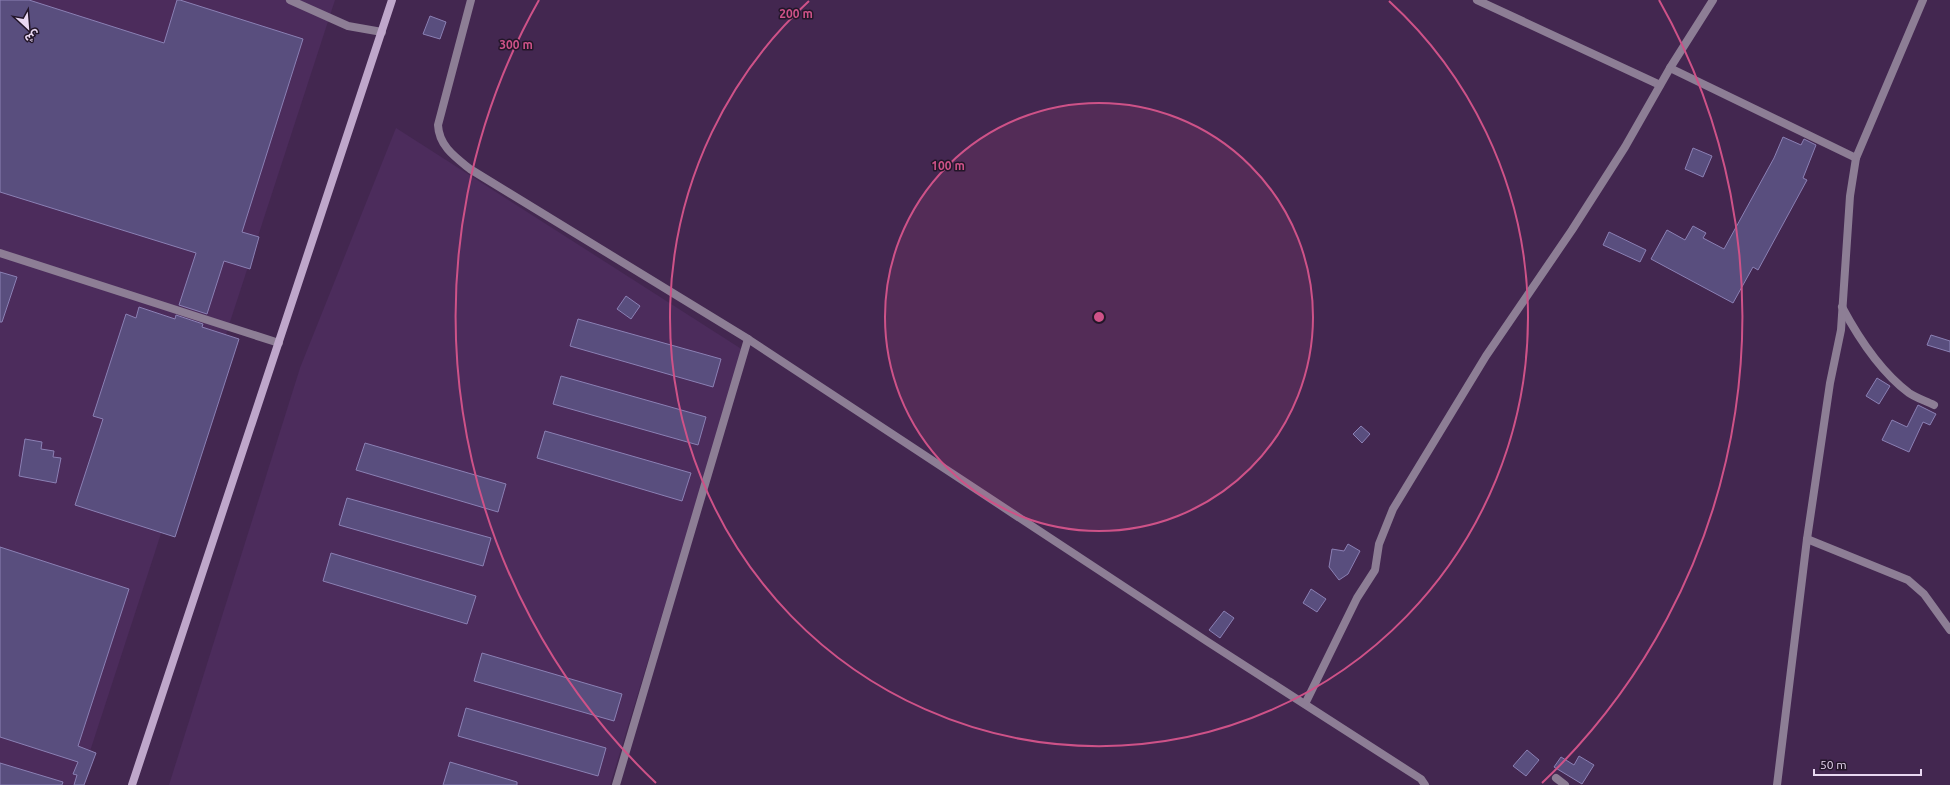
<svg xmlns="http://www.w3.org/2000/svg" width="1950" height="785" viewBox="0 0 1950 785" font-family="Ubuntu,'Noto Sans Arabic',sans-serif">
  <rect width="100%" height="100%" fill="#432750"/>
  <g fill="#4c2c5c">
    <polygon points="0,0 335,0 79,785 0,785"/>
    <polygon points="396,128 743,350 610,785 169,785 300,368"/>
  </g>
  <g fill="#594e7e" stroke="#8b80b4">
    <polygon points="0,0 29,0 164,43 177,0 180,0 303,39 242,232 259,237 250,269 224,261 207,314 179,305 196,253 0,192"/>
    <polygon points="430,16 446,22 440,39 423,34"/>
    <polygon points="1783,137 1801,145 1804,139 1816,145 1803,178 1807,180 1758,270 1753,267 1733,303 1651,259 1667,230 1685,240 1693,226 1706,233 1703,238 1724,249 1774,158"/>
    <polygon points="1693,148 1712,156 1703,177 1685,169"/>
    <polygon points="1609,232 1646,250 1640,262 1603,245"/>
    <polygon points="0,272 17,277 2,322 0,322"/>
    <polygon points="626,296 640,306 631,319 617,309"/>
    <polygon points="139,307 175,319 176,315 203,324 202,327 239,339 175,537 75,505 103,419 93,416 126,314 136,318"/>
    <polygon points="578,319 721,359 713,387 570,346"/>
    <polygon points="1931,335 1950,341 1950,352 1927,345"/>
    <polygon points="561,376 706,417 698,445 553,404"/>
    <polygon points="1877,378 1890,386 1879,404 1866,396"/>
    <polygon points="1918,405 1936,414 1930,425 1923,422 1909,452 1882,440 1892,420 1907,427"/>
    <polygon points="1361,426 1370,434 1362,443 1353,434"/>
    <polygon points="545,431 691,473 682,501 537,458"/>
    <polygon points="25,439 42,442 41,449 54,451 53,457 61,458 56,483 19,476"/>
    <polygon points="365,443 506,484 498,512 356,470"/>
    <polygon points="347,498 491,538 483,566 339,525"/>
    <polygon points="1348,544 1360,551 1348,574 1339,580 1329,567 1332,549 1344,551"/>
    <polygon points="0,547 129,589 78,746 96,753 84,785 74,785 77,775 73,774 78,762 0,737"/>
    <polygon points="331,553 476,596 467,624 323,581"/>
    <polygon points="1311,589 1326,599 1317,612 1303,603"/>
    <polygon points="1224,611 1234,618 1220,638 1209,630"/>
    <polygon points="482,653 622,694 614,721 474,681"/>
    <polygon points="466,708 606,748 598,776 458,736"/>
    <polygon points="1527,750 1539,760 1526,776 1513,766"/>
    <polygon points="1579,756 1594,765 1582,784 1554,767 1561,757 1574,765"/>
    <polygon points="450,762 517,782 517,785 443,785"/>
    <polygon points="0,763 63,782 62,785 0,785"/>
  </g>
  <g fill="none" stroke-linecap="round" stroke-linejoin="round">
    <g stroke="#8d7e95" stroke-width="8">
      <polyline points="290,0 348,26 382,32"/>
      <polyline points="0,253 279,343"/>
      <path d="M1842 307C1858 337 1881 372 1909 393 1916 398 1926 401 1934 405"/>
      <polyline points="1556,778 1565,785"/>
    </g>
    <g stroke="#8d7e95" stroke-width="8">
      <path d="M471 0 438 125C439 146 455 157 470 169L748 339 1208 642 1421 779 1425 785"/>
      <polyline points="1477,0 1660,85"/>
      <polyline points="1670,68 1856,158"/>
      <polyline points="1807,539 1908,580 1924,594 1950,630"/>
      <polyline points="1305,704 1357,598 1375,570 1379,544 1393,509 1486,356 1572,230 1625,147 1670,68 1713,0"/>
      <polyline points="616,785 748,339"/>
      <polyline points="1777,785 1807,539 1830,383 1841,330 1850,196 1856,158 1923,0"/>
    </g>
    <polyline stroke="#bfa7cb" stroke-width="8" points="132,785 392,0"/>
  </g>
  <circle cx="1099" cy="317" r="214" fill="#ce5288" fill-opacity=".12"/>
  <g fill="none" stroke="#ce5288" stroke-width="2">
    <circle cx="1099" cy="317" r="214"/>
    <path d="M1389 1A429 429 0 1 1 809 1"/>
    <path d="M656 783A643 643 0 0 1 539 0M1659 0A643 643 0 0 1 1542 783"/>
  </g>
  <circle cx="1099" cy="317" r="6" fill="#ce5288" stroke="#231629" stroke-width="2"/>
  <g font-size="12" text-anchor="middle" font-weight="bold" fill="#ce5288" stroke="#231629" stroke-width="3" stroke-linejoin="round" paint-order="stroke">
    <text x="796" y="18">200 m</text>
    <text x="516" y="49">300 m</text>
    <text x="948" y="170">100 m</text>
  </g>
  <g transform="translate(28 28) rotate(154)" stroke="#231629" stroke-width="3" paint-order="stroke">
  <path d="M0-3L7 15L0 10L-7 15Z" fill="#e9d8f2"/>
  <text y="-6" font-size="11" font-weight="bold" text-anchor="middle" fill="#e9d8f2">ش</text>
  </g>
  <path d="M1814 769v6h107v-6" fill="none" stroke="#e9d8f2" stroke-width="2"/>
  <text x="1820" y="769" font-size="12" fill="#e9d8f2" stroke="#231629" stroke-width="3" paint-order="stroke">50 m</text>
</svg>
